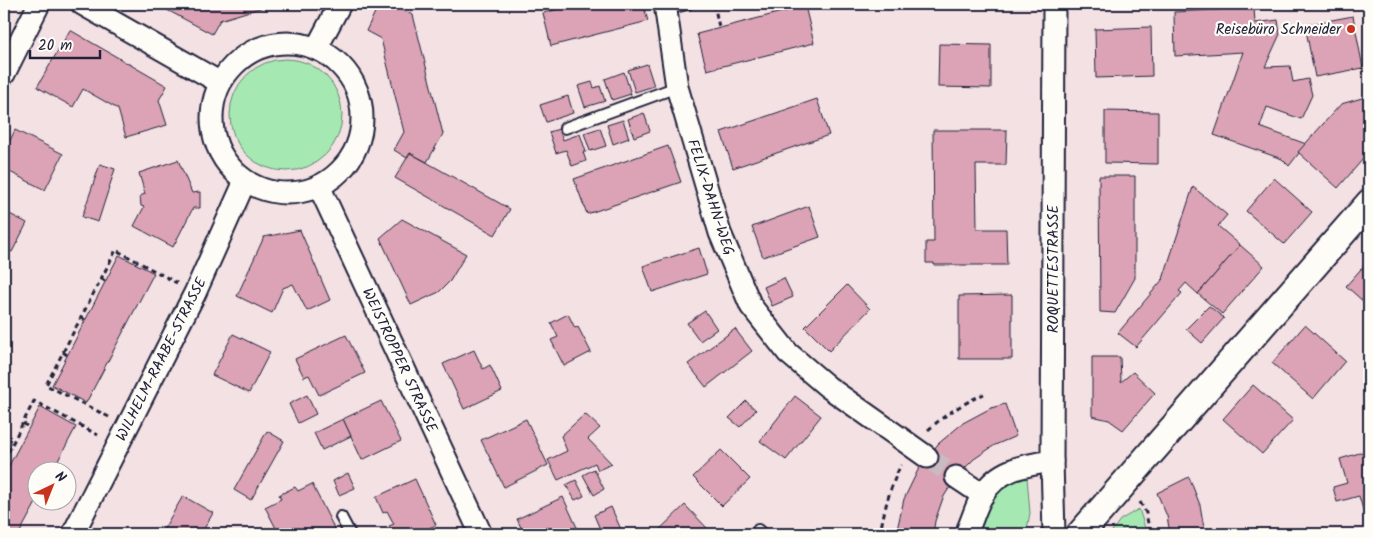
<svg xmlns="http://www.w3.org/2000/svg" width="1373" height="538" viewBox="0 0 1373 538" font-family="Kalam,sans-serif">
  <rect width="100%" height="100%" fill="#f3e1e3"/>
  <filter id="ink" filterUnits="userSpaceOnUse"><feTurbulence type="fractalNoise" baseFrequency=".02" numOctaves="2"/><feDisplacementMap in="SourceGraphic" scale="10" xChannelSelector="R" yChannelSelector="G"/><feConvolveMatrix kernelMatrix="1 2 1 2 8 2 1 2 1" color-interpolation-filters="sRGB"/></filter>
  <g filter="url(#ink)">
    <g fill="#a6e8b2" stroke="#648576">
      <circle cx="286" cy="115" r="56"/>
      <path d="M1027 477 1030 513 1026 534H975C987 508 995 483 1027 477Z"/>
      <polygon points="1139,509 1147,534 1110,534 1120,520"/>
    </g>
    <g fill="#dba3b5" stroke="#22223b">
      <polygon points="156,4 273,4 220,20 212,34"/>
      <polygon points="379,4 389,4 413,15 443,134 427,162 410,153 407,158 394,150 404,132 381,39 366,31"/>
      <polygon points="579,4 643,4 648,21 551,46 543,13"/>
      <polygon points="805,6 814,43 707,70 697,34"/>
      <polygon points="1254,8 1255,23 1278,20 1280,34 1265,67 1290,66 1293,82 1308,79 1312,95 1301,119 1267,107 1260,127 1306,144 1289,166 1282,159 1214,135 1243,52 1175,56 1174,12"/>
      <polygon points="1353,16 1363,68 1315,77 1305,25"/>
      <polygon points="1151,27 1152,76 1096,78 1095,29"/>
      <polygon points="70,30 167,86 159,100 167,125 126,137 118,109 83,89 73,107 37,87"/>
      <polygon points="939,44 991,45 991,88 938,87"/>
      <polygon points="647,64 654,86 635,92 628,70"/>
      <polygon points="624,72 631,94 612,100 605,79"/>
      <polygon points="592,82 594,88 600,86 605,101 585,107 578,86"/>
      <polygon points="568,96 573,113 546,122 540,105"/>
      <polygon points="1369,96 1369,152 1338,188 1298,152 1341,104"/>
      <polygon points="817,99 829,135 733,168 721,132"/>
      <polygon points="1105,111 1158,112 1158,164 1105,163"/>
      <polygon points="644,113 650,131 634,137 628,119"/>
      <polygon points="623,120 629,138 613,144 607,125"/>
      <polygon points="600,128 606,146 590,151 584,133"/>
      <polygon points="559,129 563,140 580,134 586,152 583,152 586,161 572,166 566,150 556,153 549,132"/>
      <polygon points="15,130 63,154 45,190 4,169 4,153"/>
      <polygon points="933,130 1007,130 1006,165 976,165 977,229 1006,229 1007,265 934,265 934,263 926,263 926,242 934,242"/>
      <polygon points="668,146 681,182 587,214 574,179"/>
      <polygon points="410,153 510,209 495,235 395,178"/>
      <polygon points="178,160 192,193 200,192 200,208 193,208 173,247 134,226 144,207 141,206 140,196 145,194 139,173"/>
      <polygon points="100,164 115,169 98,222 82,217"/>
      <polygon points="1099,176 1135,176 1135,278 1115,313 1100,312"/>
      <polygon points="1274,178 1312,212 1284,244 1246,211"/>
      <polygon points="1193,187 1227,215 1218,226 1240,245 1198,294 1186,283 1179,291 1182,293 1136,347 1118,333 1163,279"/>
      <polygon points="809,206 820,237 763,257 752,227"/>
      <polygon points="4,211 27,223 12,252 9,251 4,260"/>
      <polygon points="402,219 466,254 450,281 439,292 411,305 380,238"/>
      <polygon points="300,230 330,300 307,311 293,284 283,288 272,313 237,296 264,237"/>
      <polygon points="1240,245 1264,266 1222,314 1198,294"/>
      <polygon points="699,248 707,274 652,292 643,266"/>
      <polygon points="119,255 154,273 86,403 52,385"/>
      <polygon points="1369,260 1369,302 1365,303 1346,286"/>
      <polygon points="784,278 793,297 772,306 764,287"/>
      <polygon points="847,285 870,309 829,351 805,327"/>
      <polygon points="1012,295 1012,359 959,359 959,296"/>
      <polygon points="1209,306 1224,318 1202,343 1186,329"/>
      <polygon points="705,311 717,329 700,341 687,323"/>
      <polygon points="568,314 575,328 578,327 591,352 564,366 551,340 558,337 551,323"/>
      <polygon points="1305,325 1345,361 1313,399 1272,363"/>
      <polygon points="735,329 752,351 706,387 688,364"/>
      <polygon points="233,334 270,352 249,393 212,375"/>
      <polygon points="346,335 365,373 319,395 309,375 304,377 295,359"/>
      <polygon points="474,350 483,369 490,365 502,391 464,409 443,364"/>
      <polygon points="1092,357 1120,357 1121,382 1133,372 1155,393 1123,430 1109,420 1092,416"/>
      <polygon points="1253,385 1293,420 1262,454 1223,419"/>
      <polygon points="307,395 316,414 298,423 289,404"/>
      <polygon points="795,396 821,416 786,460 760,441"/>
      <polygon points="381,401 401,441 362,460 343,419"/>
      <polygon points="746,401 756,410 740,427 729,418"/>
      <polygon points="1005,404 1016,436 995,445 974,459 956,477 943,498 935,521 933,534 896,534 904,499 918,470 938,444 963,423 991,408"/>
      <polygon points="40,407 76,427 53,470 38,470 38,499 19,534 4,534 4,475"/>
      <polygon points="585,414 600,428 588,439 612,464 598,470 595,463 558,480 548,460 567,451 561,436"/>
      <polygon points="343,419 351,436 322,450 314,433"/>
      <polygon points="526,419 548,465 504,487 481,440"/>
      <polygon points="267,431 284,441 251,500 234,490"/>
      <polygon points="721,450 750,479 722,506 693,477"/>
      <polygon points="1369,450 1369,530 1359,496 1337,502 1333,487 1347,483 1340,459"/>
      <polygon points="594,469 604,489 594,495 583,475"/>
      <polygon points="348,473 355,488 339,495 333,481"/>
      <polygon points="1189,477 1200,505 1205,534 1170,534 1167,516 1157,493"/>
      <polygon points="415,479 436,525 415,534 393,534 389,526 394,524 387,511 383,513 376,497"/>
      <polygon points="576,480 584,496 575,500 566,485"/>
      <polygon points="312,484 337,534 279,534 265,507 281,499 279,495 295,487 298,491"/>
      <polygon points="183,496 213,513 201,534 166,534 162,532"/>
      <polygon points="563,497 580,534 524,534 517,519"/>
      <polygon points="685,505 708,529 703,534 659,534 657,532"/>
      <polygon points="611,507 623,534 602,534 594,515"/>
    </g>
    <g fill="none" stroke-linecap="round" stroke-linejoin="round">
      <polyline stroke="#c9bbc1" stroke-width="21" stroke-dasharray="21 11" stroke-linecap="butt" points="927,457 956,477"/>
      <g stroke="#22223b" stroke-width="14">
        <g id="service">
          <polyline points="666,9 687,4"/>
          <polyline points="565,128 677,87"/>
          <polyline points="341,517 350,534"/>
          <polyline points="758,530 762,534"/>
        </g>
      </g>
      <g stroke="#22223b" stroke-width="25">
        <g id="minor">
          <polyline points="82,4 219,82"/>
          <polyline points="665,4 677,87 720,233 751,306 788,353 828,387 927,457"/>
          <polyline points="1054,4 1052,461 1054,534"/>
          <circle cx="287" cy="118" r="75"/>
          <polyline points="316,49 340,4"/>
          <polyline points="4,74 39,4"/>
          <polyline points="319,186 481,534"/>
          <polyline points="956,477 983,495"/>
          <polyline points="73,534 195,293 245,181"/>
          <path d="M968 534V529C973 518 976 506 982 496 997 469 1025 465 1052 461"/>
        </g>
      </g>
      <g stroke="#22223b" stroke-width="30">
        <polyline id="tertiary" points="1080,534 1369,203"/>
      </g>
      <g stroke="#22223b" stroke-width="3" stroke-dasharray="5 4" stroke-linecap="butt">
        <polyline points="714,4 719,27"/>
        <polyline points="101,278 106,282"/>
        <polyline points="81,317 85,320"/>
        <polyline points="63,352 67,355"/>
        <polyline points="109,417 46,385 116,250 177,283"/>
        <polyline points="23,423 29,428"/>
        <path d="M928 430C946 414 962 404 984 394"/>
        <polyline points="4,460 34,401 98,435"/>
        <polyline points="4,470 6,472"/>
        <polyline points="1140,502 1146,513 1150,534"/>
        <path d="M880 534C884 510 890 487 901 465"/>
      </g>
      <use href="#service" stroke="#fdfcf7" stroke-width="10"/>
      <use href="#minor" stroke="#fdfcf7" stroke-width="21"/>
      <use href="#tertiary" stroke="#fdfcf7" stroke-width="26"/>
    </g>
  </g>
  <circle fill="#c8321e" stroke="#fdfcf7" stroke-width="2" cx="1351" cy="29" r="5"/>
  <g text-anchor="middle" stroke-width="4.5" stroke-linejoin="round" paint-order="stroke">
    <g font-size="15" fill="#22223b" stroke="#fdfcf7" text-anchor="end">
      <text x="1341" y="34">Reisebüro Schneider</text>
    </g>
    <g font-size="15" fill="#22223b" stroke="#fdfcf7">
      <text transform="translate(711 197) rotate(72)" y="5">FELIX-DAHN-WEG</text>
      <text transform="translate(1053 269) rotate(-90)" y="5">ROQUETTESTRASSE</text>
      <text transform="translate(161 359) rotate(-63)" y="5">WILHELM-RAABE-STRASSE</text>
      <text transform="translate(400 360) rotate(65)" y="5">WEISTROPPER STRASSE</text>
    </g>
  </g>
  <rect width="1373" height="538" fill="none" stroke="#fdfcf7" stroke-width="20"/>
  <rect x="10" y="10" width="1353" height="518" fill="none" stroke="#22223b" stroke-width="2" filter="url(#ink)"/>
  <g transform="translate(52 486) rotate(43)"><circle r="24" fill="#fdfcf7" stroke="#a5a5ac"/>
  <path d="M0-4L9 19L0 12L-9 19Z" fill="#c8321e"/>
  <text y="-8" font-size="14" font-weight="bold" text-anchor="middle" fill="#22223b">N</text>
  </g>
  <path d="M30 50v8h70v-8" fill="none" stroke="#22223b" stroke-width="2.5"/>
  <text x="38" y="50" font-size="15" fill="#22223b" stroke="#fdfcf7" stroke-width="4" paint-order="stroke">20 m</text>
</svg>
